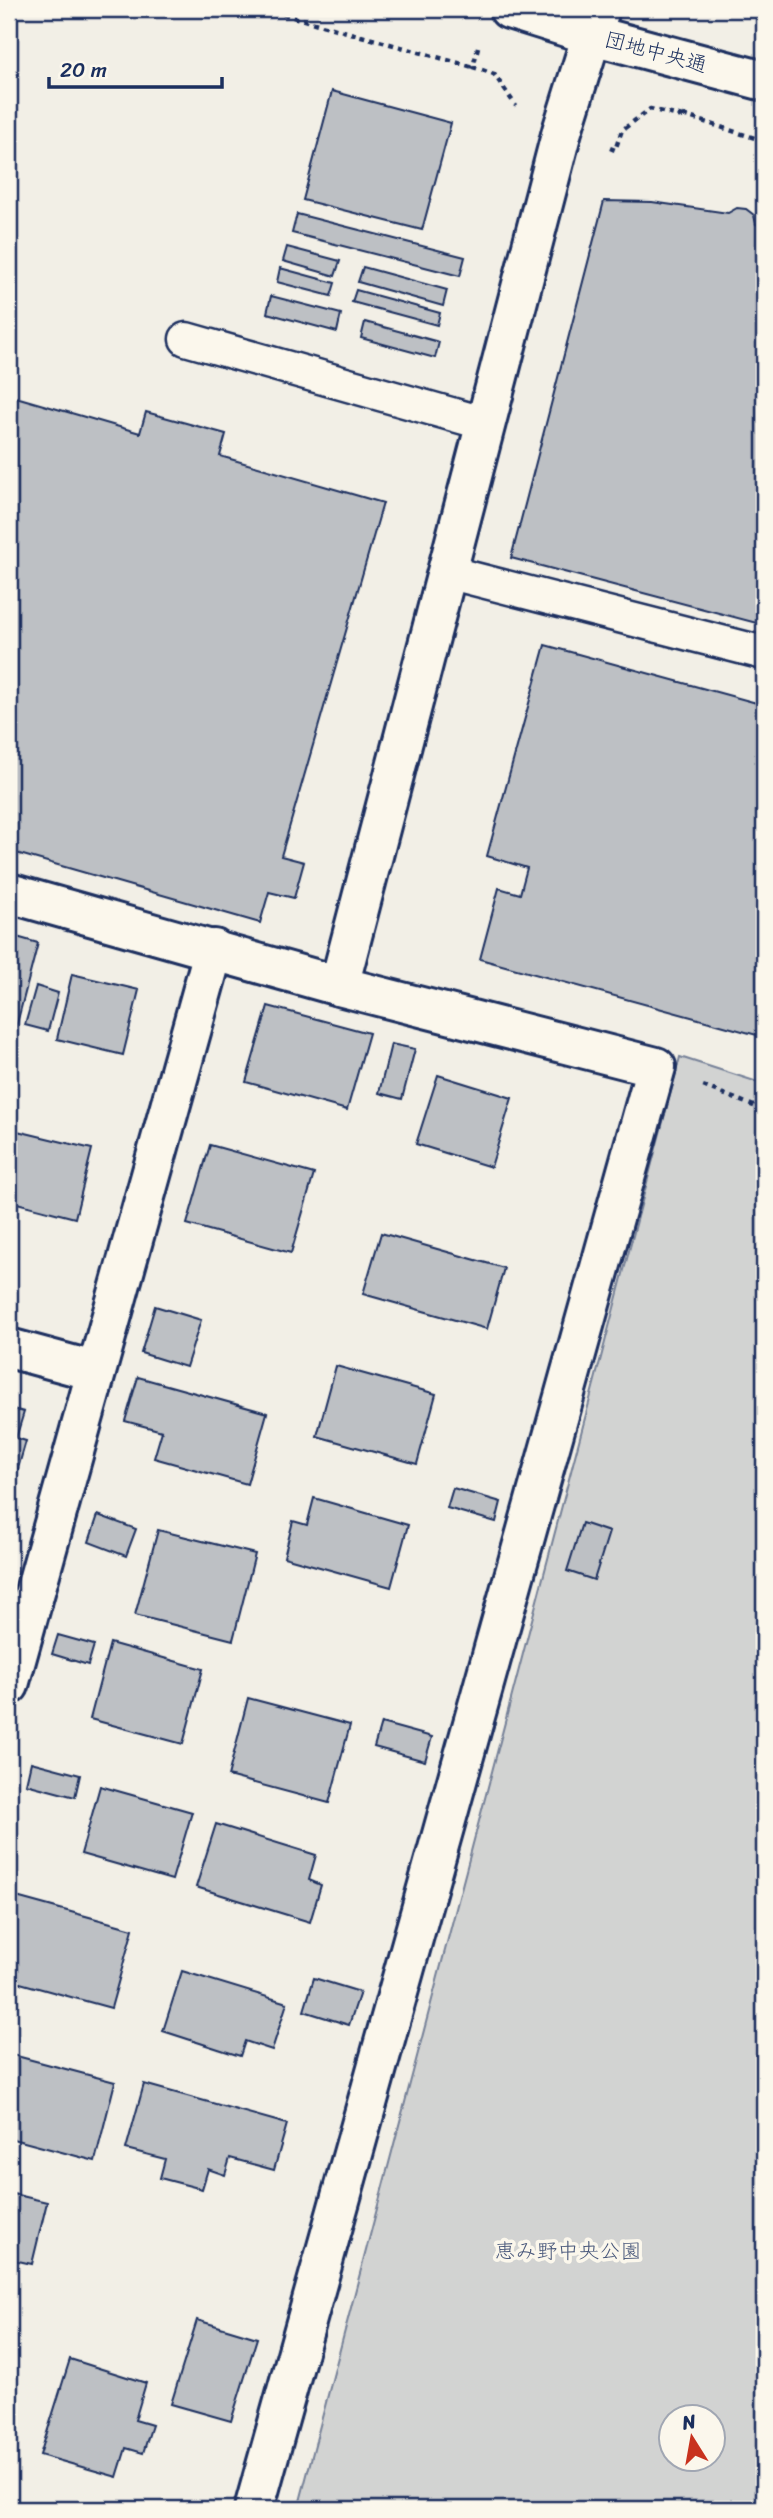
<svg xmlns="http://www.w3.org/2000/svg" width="773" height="2518" viewBox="0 0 773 2518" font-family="Sriracha,'Klee One',sans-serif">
  <rect width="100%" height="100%" fill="#f2efe6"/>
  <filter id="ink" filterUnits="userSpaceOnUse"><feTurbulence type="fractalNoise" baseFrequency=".0143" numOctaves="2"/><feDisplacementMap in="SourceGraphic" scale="14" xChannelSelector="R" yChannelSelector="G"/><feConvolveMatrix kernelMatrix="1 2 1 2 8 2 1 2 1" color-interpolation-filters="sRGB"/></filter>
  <g filter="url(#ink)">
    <path fill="#d2d3d2" stroke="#768198" stroke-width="2" fill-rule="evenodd" d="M680 1057 764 1084V2509H298ZM672 2416H714V2458H672Z"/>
    <g fill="#bdc0c4" stroke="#1b2f5e" stroke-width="2">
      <polygon points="332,91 451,123 422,230 303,200"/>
      <polygon points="604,201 652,202 728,213 737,208 746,209 754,215 756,224 764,228 764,625 511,558"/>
      <polygon points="297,214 465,257 460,276 292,233"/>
      <polygon points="287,247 340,261 335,276 283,261"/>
      <polygon points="363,267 447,290 443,306 358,282"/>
      <polygon points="280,268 335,283 331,296 277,282"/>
      <polygon points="356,290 440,313 437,325 352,302"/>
      <polygon points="271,296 341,314 337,332 267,313"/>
      <polygon points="365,322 439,342 435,358 361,338"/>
      <polygon points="9,395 140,433 146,412 226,434 220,456 383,503 281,856 304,862 294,898 269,892 260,923 9,851"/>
      <polygon points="545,645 764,705 764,1037 480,959 499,888 520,894 527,868 487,856"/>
      <polygon points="13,936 38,943 14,1035 9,1033 9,954"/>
      <polygon points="72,974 139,990 123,1055 57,1039"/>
      <polygon points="36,986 58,993 48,1031 25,1025"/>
      <polygon points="268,1006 369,1033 347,1110 246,1082"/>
      <polygon points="391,1044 415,1049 402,1099 379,1093"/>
      <polygon points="438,1075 512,1098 491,1167 416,1144"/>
      <polygon points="9,1129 92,1149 75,1218 9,1201"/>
      <polygon points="210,1145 314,1174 291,1253 187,1224"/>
      <polygon points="381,1233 504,1268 487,1329 363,1294"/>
      <polygon points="155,1306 201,1320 186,1367 141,1353"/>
      <polygon points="336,1366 436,1394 417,1464 317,1436"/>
      <polygon points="138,1377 267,1413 247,1484 154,1458 162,1431 125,1421"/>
      <polygon points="9,1408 24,1412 16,1438 26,1441 14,1482 9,1481"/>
      <polygon points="453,1488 501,1502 496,1522 447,1508"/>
      <polygon points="314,1498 408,1525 391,1587 284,1557 293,1521 307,1525"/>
      <polygon points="98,1515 136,1529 126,1556 89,1542"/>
      <polygon points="582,1523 609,1532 594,1580 567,1571"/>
      <polygon points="158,1530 255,1554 233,1640 135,1615"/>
      <polygon points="58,1635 94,1645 88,1665 52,1654"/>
      <polygon points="110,1643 203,1669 183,1744 90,1719"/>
      <polygon points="248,1698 350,1725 329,1803 228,1776"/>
      <polygon points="381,1723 432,1737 425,1761 374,1747"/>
      <polygon points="31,1762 80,1775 75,1797 26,1784"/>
      <polygon points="100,1786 192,1812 172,1880 81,1854"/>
      <polygon points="216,1824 316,1855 309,1880 321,1885 310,1922 196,1887"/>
      <polygon points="9,1895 133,1929 111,2008 9,1980"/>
      <polygon points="182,1971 287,2003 272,2050 245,2041 240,2056 163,2031"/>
      <polygon points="314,1978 360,1992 349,2025 304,2011"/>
      <polygon points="9,2054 115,2082 95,2161 9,2138"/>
      <polygon points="144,2084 287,2124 274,2170 230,2158 225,2175 208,2169 202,2189 160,2178 165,2159 126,2149"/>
      <polygon points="9,2193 47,2202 32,2264 9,2259"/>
      <polygon points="197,2320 257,2338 231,2421 171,2404"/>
      <polygon points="70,2359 146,2383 135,2420 152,2425 143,2453 126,2448 117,2477 40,2455"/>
    </g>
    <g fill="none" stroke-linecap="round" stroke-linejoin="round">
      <g stroke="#1b2f5e" stroke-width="37">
        <g id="lane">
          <polyline points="186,339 486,424"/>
          <polyline points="447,572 764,653"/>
        </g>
      </g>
      <g stroke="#1b2f5e" stroke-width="44">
        <g id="street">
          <polyline points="9,893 339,986 656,1067 254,2509"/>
          <polyline points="9,1348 94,1371"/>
          <polyline points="9,1685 214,949"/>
        </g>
      </g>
      <g stroke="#1b2f5e" stroke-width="44">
        <g id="secondary">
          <polyline points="509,9 592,35 764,81"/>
          <polyline points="339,986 562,131 600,9"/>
        </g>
      </g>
      <g stroke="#1b2f5e" stroke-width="4.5" stroke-dasharray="5 5" stroke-linecap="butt">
        <polyline points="264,9 473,67"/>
        <polyline points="478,47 473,67 494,74 516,106"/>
        <polyline points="683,115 764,141"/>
        <polyline points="610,148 615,150 622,130 650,109 683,117"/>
        <polyline points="703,1086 764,1110"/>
      </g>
      <use href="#lane" stroke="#fbf7ec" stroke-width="32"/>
      <use href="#street" stroke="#fbf7ec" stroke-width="38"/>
      <use href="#secondary" stroke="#fbf7ec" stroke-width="38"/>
    </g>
  </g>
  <g text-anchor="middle" stroke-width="7" stroke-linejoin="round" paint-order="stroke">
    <g font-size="21" fill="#1b2f5e" stroke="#fbf7ec">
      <text transform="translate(656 52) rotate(15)" y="7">団地中央通</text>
    </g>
    <g font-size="21" fill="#49587b" stroke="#fbf7ec">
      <text x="568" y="2258">恵み野中央公園</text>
    </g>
  </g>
  <rect width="773" height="2518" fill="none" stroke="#fbf7ec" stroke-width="35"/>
  <rect x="18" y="18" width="738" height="2483" fill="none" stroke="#1b2f5e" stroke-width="2.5" filter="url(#ink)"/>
  <g transform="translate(692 2438) rotate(349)"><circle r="33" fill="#fbf7ec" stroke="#a1a7b3" stroke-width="2"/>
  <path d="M0-5L12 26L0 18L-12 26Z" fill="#c8321e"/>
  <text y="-10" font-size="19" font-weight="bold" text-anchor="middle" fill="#1b2f5e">N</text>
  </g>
  <path d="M49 77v10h173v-10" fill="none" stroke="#1b2f5e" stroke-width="3.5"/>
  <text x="60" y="77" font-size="21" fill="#1b2f5e" stroke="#fbf7ec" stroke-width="5" paint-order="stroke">20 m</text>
</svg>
